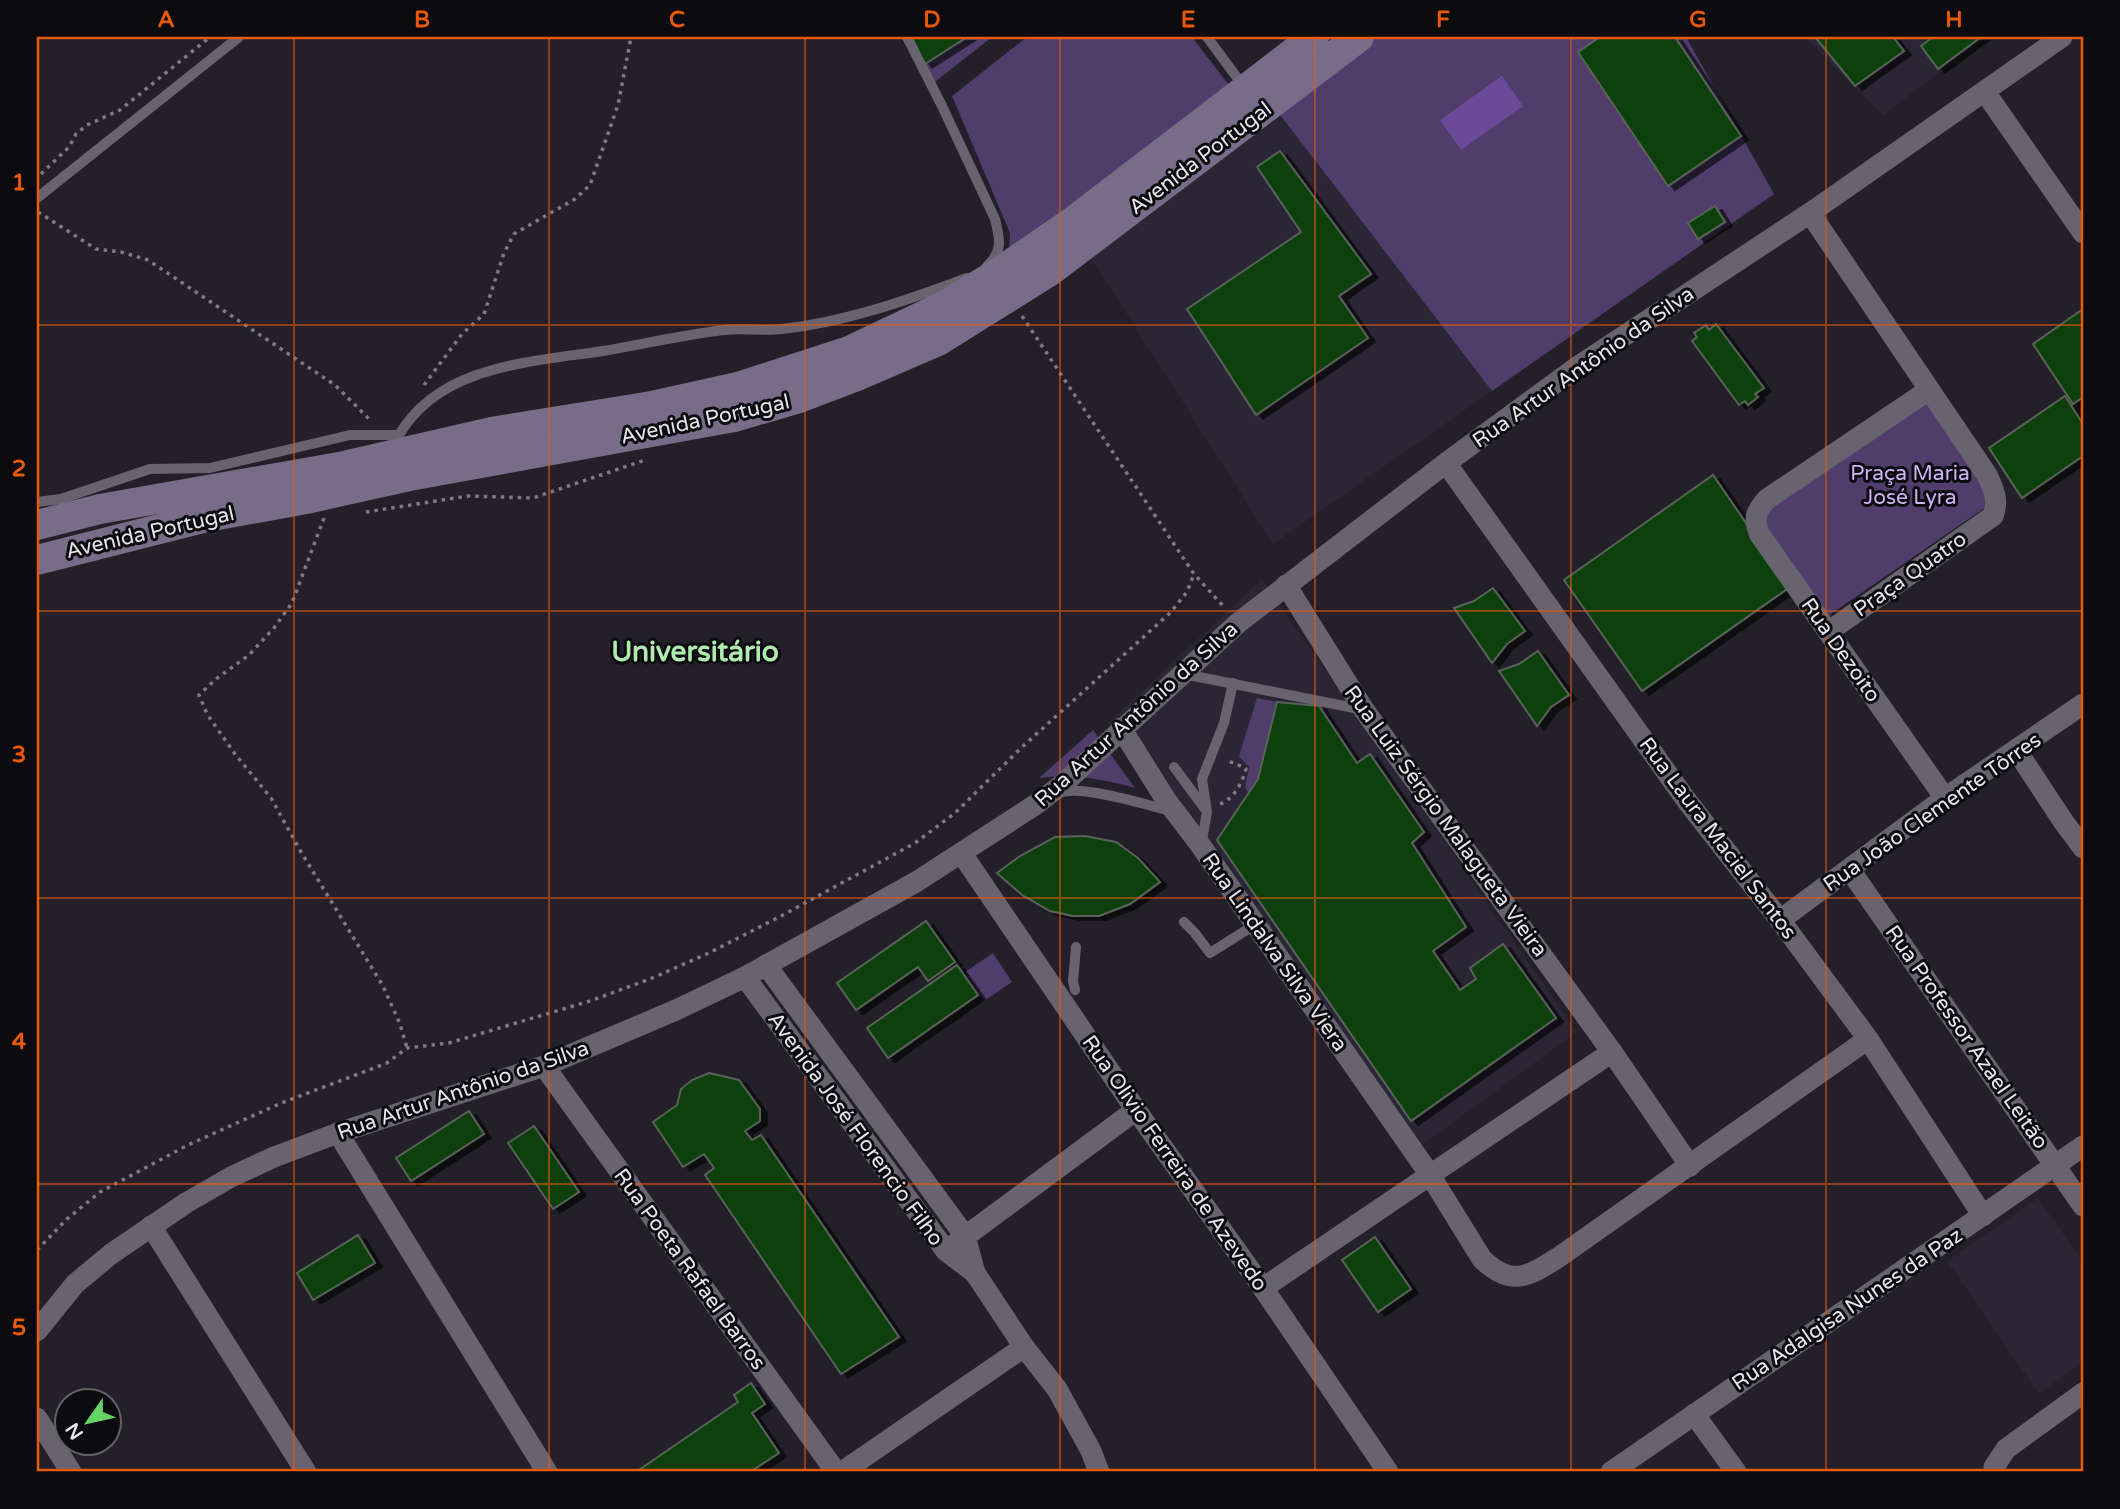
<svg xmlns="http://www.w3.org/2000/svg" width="2120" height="1509" viewBox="0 0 2120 1509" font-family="'Varela Round',sans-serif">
  <defs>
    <filter id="shadow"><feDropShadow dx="7" dy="4" stdDeviation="0" flood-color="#0009"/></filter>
  </defs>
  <rect width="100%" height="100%" fill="#232029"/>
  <g fill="#2b2635">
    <polygon points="1804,37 1986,37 1883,115"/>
    <polygon points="1271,103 1492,391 1273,544 1085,248"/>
    <polygon points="1262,579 1577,1032 1415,1150 1107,724"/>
    <polygon points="2038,1198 2083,1262 2083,1362 2039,1394 1947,1261"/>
  </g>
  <g fill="#503d6c">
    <polygon points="912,37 992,37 931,85"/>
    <polygon points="1027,37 1192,37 1229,85 1009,253 1010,233 952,96"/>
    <polygon points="1360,37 1686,37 1774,194 1492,391 1271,103"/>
    <polygon points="1926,400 1996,500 1825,618 1755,520"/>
    <polygon points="1257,698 1277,702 1258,779 1249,793 1245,788 1249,767 1239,756"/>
    <path d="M1093 730 1135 788C1102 779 1073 773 1039 778Z"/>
    <polygon points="993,953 1012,982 984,1001 965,972"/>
  </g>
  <polygon fill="#6b4b97" points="1502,76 1523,106 1461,150 1440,120"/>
  <g fill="#0a410f" stroke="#596259" stroke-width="2" filter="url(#shadow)">
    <polygon points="907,37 967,37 925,64"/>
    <polygon points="1600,37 1675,37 1741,136 1668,186 1578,52"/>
    <polygon points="1815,37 1893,37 1904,51 1855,86"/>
    <polygon points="1933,37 1981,37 1938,69 1921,46"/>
    <polygon points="1280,151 1371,274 1339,296 1368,338 1256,415 1187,309 1301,232 1257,167"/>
    <polygon points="1715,206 1725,222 1698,239 1688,223"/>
    <polygon points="2083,309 2083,397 2073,404 2033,344"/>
    <polygon points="1716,324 1764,388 1755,394 1758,397 1748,405 1745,401 1739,405 1692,341 1697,337 1694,333 1706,325 1709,330"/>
    <polygon points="2065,396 2083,424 2083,456 2022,498 1989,448"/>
    <polygon points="1713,475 1790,587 1642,691 1564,580"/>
    <polygon points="1493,588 1525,631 1507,644 1492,663 1454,608 1474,601"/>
    <polygon points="1538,651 1569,695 1551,707 1537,726 1499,671 1519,664"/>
    <polygon points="1277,702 1319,706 1357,763 1370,754 1424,832 1412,843 1466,927 1433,951 1460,990 1476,979 1470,968 1503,944 1556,1018 1411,1121 1217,840 1258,779"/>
    <polygon points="1085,836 1116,842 1138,858 1160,882 1130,904 1099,916 1073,916 1050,911 1022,895 997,873 1020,856 1055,837"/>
    <polygon points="926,921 955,962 928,981 918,967 856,1010 837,983"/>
    <polygon points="957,965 978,995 888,1058 867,1028"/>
    <polygon points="709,1073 739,1080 760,1109 760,1121 745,1131 752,1140 761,1135 899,1337 841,1374 705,1175 714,1168 704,1154 683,1167 653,1122 677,1105 681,1089 692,1080"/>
    <polygon points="469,1111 484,1134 411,1181 396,1158"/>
    <polygon points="534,1126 579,1192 553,1209 508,1143"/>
    <polygon points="358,1235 375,1263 313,1300 297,1273"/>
    <polygon points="1375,1237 1411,1289 1378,1312 1342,1260"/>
    <polygon points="751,1383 765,1404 752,1413 779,1453 750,1472 636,1472 738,1402 734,1395"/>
  </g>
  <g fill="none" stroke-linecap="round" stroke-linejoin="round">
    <g stroke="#7d7a82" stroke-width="3.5" stroke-dasharray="3.5 5" stroke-linecap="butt">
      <polyline points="41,174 69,147 76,134 87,125 120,110 210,37"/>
      <polyline points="38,212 96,249 121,252 148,260 335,385 371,421"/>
      <polyline points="1022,316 1194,574 1225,608"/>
      <polyline points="424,385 462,334 484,314 504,253 514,234 575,199 590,185 618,105 631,37"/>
      <polyline points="366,512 468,496 533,498 645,460"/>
      <polyline points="324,518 292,603 274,628 249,655 216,679 199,695 207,714 235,754 271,798 301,852 383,986 400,1024 407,1048"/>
      <path d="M1220 804C1234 799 1242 783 1246 769L1235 763 1225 761"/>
      <polyline points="37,1250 67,1219 100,1192 188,1145 279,1104 387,1063 407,1048 449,1043 590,1001 650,979 709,953 783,915 915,843 955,813 1021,748 1170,613 1187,592 1194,574"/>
    </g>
    <g stroke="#68646f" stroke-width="10">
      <path d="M907 37 942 106 995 219C1000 239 1003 252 987 266"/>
      <polyline points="1207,37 1244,87"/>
      <polyline points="37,198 239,37"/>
      <path d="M401 450 399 435C440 365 531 362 603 351 643 344 683 335 724 330 743 328 763 331 782 329 846 322 908 300 967 278"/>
      <polyline points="37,502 61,499 150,469 210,468 350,435 399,435"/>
      <polyline points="1184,674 1364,710"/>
      <polyline points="1174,767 1205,809"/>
      <path d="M1060 793C1079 784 1148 805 1170 811"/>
      <polyline points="1201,846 1207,812 1202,779 1224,723 1233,683"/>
      <polyline points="1184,922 1194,932 1210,953 1256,924"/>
      <polyline points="1075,990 1073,981 1076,947"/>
    </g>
    <g stroke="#68646f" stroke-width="21">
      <polyline points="1985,92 2083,233"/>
      <path d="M1810 213 1987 475C1994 490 1999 500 1993 516L1828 632"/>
      <path d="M1929 390 1767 499C1755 512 1753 519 1760 535L1945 798"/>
      <polyline points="1446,463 1687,801 1780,920 1868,1039 1983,1216"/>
      <polyline points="1286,585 1364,710 1612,1052 1690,1166"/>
      <path d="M1121 728 1166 800 1201 846 1430 1175 1482 1259C1512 1288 1529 1276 1559 1257L1868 1039"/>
      <polyline points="2017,751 2063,821 2083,848"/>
      <polyline points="962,854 1136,1110 1263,1288 1388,1472"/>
      <polyline points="1850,870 2083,1206"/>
      <polyline points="1780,920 1945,798 2083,704"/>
      <polyline points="766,965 965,1236 975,1273 1024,1347 1057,1389 1091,1451 1099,1472"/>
      <polyline points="745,977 946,1251 975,1273"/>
      <polyline points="544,1066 836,1472"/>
      <polyline points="338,1133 547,1472"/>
      <polyline points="151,1226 306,1472"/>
      <polyline points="955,1244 1136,1110"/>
      <polyline points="1263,1288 1612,1052"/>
      <polyline points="37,1331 75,1284 111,1254 186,1203 231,1177 274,1157 338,1133 544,1066 676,1010 745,977 916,882 1035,805 1064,783 1238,623 1446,463 1577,367 1810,213 2062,37"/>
      <polyline points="1694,1414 1736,1472"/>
      <polyline points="37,1418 71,1472"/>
      <polyline points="842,1472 1024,1347"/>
      <polyline points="1611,1472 2083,1146"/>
      <polyline points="1995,1472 1994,1467 2006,1449 2083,1393"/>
    </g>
    <g stroke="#776d88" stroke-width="30">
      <polyline points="37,525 100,509 339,467 491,432 652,406 738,387 849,351 948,304 1001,271 1075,220 1314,37"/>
      <polyline points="37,560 207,517 306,499 409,476 734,417 799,398 857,376 938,341 1050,271 1359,37"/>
    </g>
  </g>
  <path fill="none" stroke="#e8590c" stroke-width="2" stroke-opacity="0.55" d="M294 37V1472M549 37V1472M805 37V1472M1060 37V1472M1315 37V1472M1571 37V1472M1826 37V1472M37 325H2083M37 611H2083M37 898H2083M37 1184H2083"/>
  <g text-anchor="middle" stroke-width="6" stroke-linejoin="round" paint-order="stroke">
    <g font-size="21" fill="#e7e5eb" stroke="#0c0b0f">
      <text transform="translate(1200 158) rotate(-37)" y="7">Avenida Portugal</text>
      <text transform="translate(1583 367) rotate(-35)" y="7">Rua Artur Antônio da Silva</text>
      <text transform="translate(705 419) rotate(-12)" y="7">Avenida Portugal</text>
      <text transform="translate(150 532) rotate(-13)" y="7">Avenida Portugal</text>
      <text transform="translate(1910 574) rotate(-35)" y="7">Praça Quatro</text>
      <text transform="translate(1841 650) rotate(55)" y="7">Rua Dezoito</text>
      <text transform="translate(1136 714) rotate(-42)" y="7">Rua Artur Antônio da Silva</text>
      <text transform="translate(1932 812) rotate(-35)" y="7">Rua João Clemente Tôrres</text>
      <text transform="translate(1446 821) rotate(54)" y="7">Rua Luiz Sérgio Malagueta Vieira</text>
      <text transform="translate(1718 838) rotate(53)" y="7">Rua Laura Maciel Santos</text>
      <text transform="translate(1275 952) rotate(55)" y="7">Rua Lindalva Silva Viera</text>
      <text transform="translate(1967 1037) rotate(55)" y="7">Rua Professor Azael Leitão</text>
      <text transform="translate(463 1090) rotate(-19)" y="7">Rua Artur Antônio da Silva</text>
      <text transform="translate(856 1129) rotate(54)" y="7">Avenida José Florencio Filho</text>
      <text transform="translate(1175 1163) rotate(55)" y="7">Rua Olivio Ferreira de Azevedo</text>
      <text transform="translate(690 1269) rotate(54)" y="7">Rua Poeta Rafael Barros</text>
      <text transform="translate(1847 1309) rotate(-34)" y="7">Rua Adalgisa Nunes da Paz</text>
    </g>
    <g font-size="21" fill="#cbb4f3" stroke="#0c0b0f">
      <text x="1910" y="480">Praça Maria<tspan x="1910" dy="24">José Lyra</tspan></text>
    </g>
    <g font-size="28" font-weight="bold" fill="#b1ebb0" stroke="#0c0b0f">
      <text x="695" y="661">Universitário</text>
    </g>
  </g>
  <rect width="2120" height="1509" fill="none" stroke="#0c0b0f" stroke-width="77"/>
  <g transform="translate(88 1422) rotate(236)"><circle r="33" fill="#0c0b0f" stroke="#646267" stroke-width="2"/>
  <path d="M0-5L12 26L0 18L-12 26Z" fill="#65d467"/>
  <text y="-10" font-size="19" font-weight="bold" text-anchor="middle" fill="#e7e5eb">N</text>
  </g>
  <rect x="38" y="38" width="2044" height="1432" fill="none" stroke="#e8590c" stroke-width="2.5"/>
  <g font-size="23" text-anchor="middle" font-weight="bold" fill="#e8590c">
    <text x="166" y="27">A</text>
    <text x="422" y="27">B</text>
    <text x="677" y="27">C</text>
    <text x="932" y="27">D</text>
    <text x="1188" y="27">E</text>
    <text x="1443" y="27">F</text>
    <text x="1698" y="27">G</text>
    <text x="1954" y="27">H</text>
    <text x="19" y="190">1</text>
    <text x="19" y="476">2</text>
    <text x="19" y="762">3</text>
    <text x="19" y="1049">4</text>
    <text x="19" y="1335">5</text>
  </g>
</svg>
